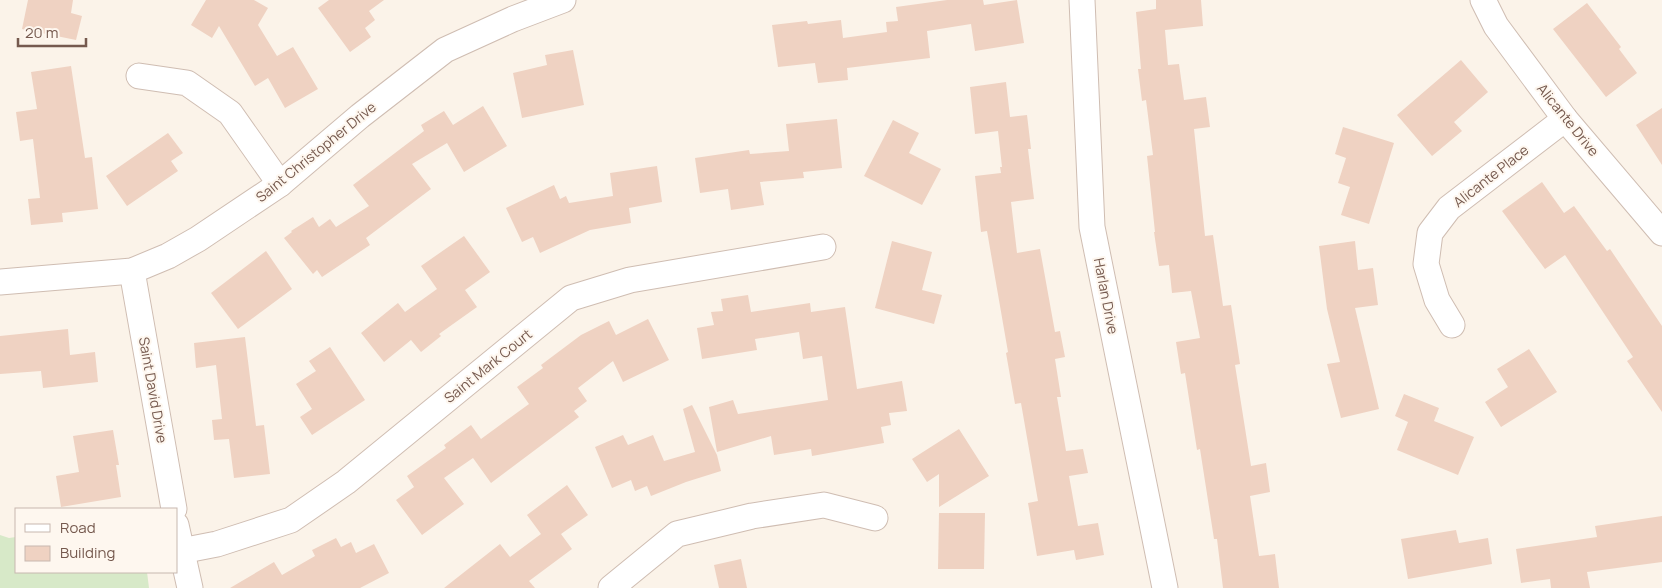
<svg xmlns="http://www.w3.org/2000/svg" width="1662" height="588" viewBox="0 0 1662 588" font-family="Manrope,sans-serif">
  <rect width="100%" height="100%" fill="#fbf3e9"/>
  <polygon fill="#d7e9c8" points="0,535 9,538 16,537 16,572 147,572 149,588 0,588"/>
  <g fill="#efd2c2">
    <polygon points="28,0 73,0 71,13 82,16 76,40 22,29"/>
    <polygon points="206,0 254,0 268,8 258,25 277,56 293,47 318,89 285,108 268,78 255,86 219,26 212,38 191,25"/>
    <polygon points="329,0 384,0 369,11 375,20 365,28 371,37 350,52 318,8"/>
    <polygon points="947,0 983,0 984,5 1017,0 1024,43 975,51 971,24 927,31 930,58 847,68 848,80 818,83 815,63 778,67 772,25 807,21 808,24 841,20 843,38 887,32 886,22 898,21 896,7"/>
    <polygon points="1156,0 1201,0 1203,26 1165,30 1168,65 1179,64 1184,100 1206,97 1210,127 1194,129 1205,236 1213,235 1223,306 1231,305 1240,364 1235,365 1251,466 1266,463 1270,492 1250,496 1259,556 1275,554 1279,588 1223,588 1217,539 1214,539 1200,449 1197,450 1185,373 1181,374 1176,342 1200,338 1191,291 1172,293 1169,265 1159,266 1154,232 1155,232 1147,156 1153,155 1146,100 1142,101 1138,69 1141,69 1136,12 1156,9"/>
    <polygon points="1587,3 1621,47 1619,49 1637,73 1606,97 1553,29"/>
    <polygon points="573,50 584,105 522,118 513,73 547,65 545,55"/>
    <polygon points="1461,60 1488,92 1454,122 1462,131 1432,156 1397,115"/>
    <polygon points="71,66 85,158 92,157 98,209 62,213 63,222 31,225 28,199 40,198 33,139 20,141 16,112 37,109 31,72"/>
    <polygon points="1006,82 1010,117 1027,115 1031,149 1028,149 1034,199 1011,202 1017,253 1040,249 1055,332 1060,331 1065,357 1055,359 1061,397 1057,397 1066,451 1083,449 1088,473 1069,476 1078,526 1098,523 1104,555 1076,560 1074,550 1037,556 1028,503 1038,501 1021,403 1015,404 1006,353 1008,352 987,231 981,232 975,176 1001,173 1000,167 1002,167 998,131 975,134 970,87"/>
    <polygon points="483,106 507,146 464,172 447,143 412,164 431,189 366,238 370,245 322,277 317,270 313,274 284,238 292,232 291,231 313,217 319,227 330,219 336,227 369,206 353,185 424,131 421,125 444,111 453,125"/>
    <polygon points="1662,108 1662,165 1636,125"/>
    <polygon points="837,119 842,168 803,172 804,178 760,182 764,205 731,210 728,189 700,193 695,158 749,150 750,154 789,151 786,124"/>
    <polygon points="893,120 919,133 909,153 941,169 922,205 864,176"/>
    <polygon points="1343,127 1394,143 1369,224 1341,215 1350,187 1338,183 1346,158 1335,154"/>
    <polygon points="168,133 183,153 171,161 178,171 127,206 106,176"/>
    <polygon points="657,166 662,202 629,208 631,223 590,230 540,253 533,237 522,242 506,208 554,185 560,199 566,196 569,203 613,196 610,173"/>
    <polygon points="1542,182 1564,213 1574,206 1607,251 1610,249 1662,326 1662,412 1627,361 1633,357 1565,255 1545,269 1502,211"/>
    <polygon points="464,236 490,272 465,290 477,307 439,334 441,336 421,352 411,340 384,362 361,333 398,303 405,312 437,289 421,266"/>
    <polygon points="892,241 932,252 922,290 942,295 934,324 875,308"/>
    <polygon points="1355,241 1358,270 1373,268 1378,305 1355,308 1379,409 1341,418 1327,364 1340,362 1327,309 1319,246"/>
    <polygon points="266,251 292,289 238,329 211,293"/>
    <polygon points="748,295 751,312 810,303 811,312 845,307 857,389 902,381 907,411 889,413 891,425 881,427 884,443 812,456 811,449 774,455 771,436 717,452 709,407 733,400 738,414 828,400 822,356 803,359 799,332 755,339 757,350 702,359 697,328 714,325 711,312 723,311 721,299"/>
    <polygon points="648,319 669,360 623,382 613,361 578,388 587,401 574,411 579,417 491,483 473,458 444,478 464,504 422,535 396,500 414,487 407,476 446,448 444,445 471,425 481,439 529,404 517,387 543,368 541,365 581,335 609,321 616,335"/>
    <polygon points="68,329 70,355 95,352 98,382 43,388 41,371 0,374 0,336"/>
    <polygon points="245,337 256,426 264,425 270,474 234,478 229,439 214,440 212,420 222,419 216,365 196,368 194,343"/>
    <polygon points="330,347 365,400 312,435 300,417 312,409 296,384 316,371 309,361"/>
    <polygon points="1529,349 1557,392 1501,427 1485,402 1508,387 1497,369"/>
    <polygon points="1404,394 1439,408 1434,421 1474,437 1458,475 1397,450 1408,422 1395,416"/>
    <polygon points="692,405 717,455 721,471 686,482 651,496 647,486 635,491 631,480 612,488 595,447 623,435 628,445 653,435 664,461 695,452 683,409"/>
    <polygon points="959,429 989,476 939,507 939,474 927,482 912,459"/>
    <polygon points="113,430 119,465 116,465 121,497 61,507 56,476 79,472 73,436"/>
    <polygon points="567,485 588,515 561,534 572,549 529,581 535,588 444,588 500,544 510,557 541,534 527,515"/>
    <polygon points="939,513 985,513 984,569 938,569"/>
    <polygon points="1662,516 1662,562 1587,572 1590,588 1551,588 1550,579 1521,583 1516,549 1597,537 1595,526"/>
    <polygon points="1456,530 1459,543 1488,538 1492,564 1408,579 1401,539"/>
    <polygon points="336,538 341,547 351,542 356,553 374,544 389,573 360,588 230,588 274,562 282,575 315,556 312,550"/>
    <polygon points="741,559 747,588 719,588 714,565"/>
  </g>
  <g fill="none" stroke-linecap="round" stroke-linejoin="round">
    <g stroke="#cfbdb2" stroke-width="27">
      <g id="street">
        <polyline points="1082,0 1092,227 1165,588"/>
        <polyline points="1483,0 1496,26 1565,119 1662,233"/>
        <polyline points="139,76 187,83 230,113 280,184"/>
        <polyline points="132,271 174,509"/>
        <polyline points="0,282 132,271 168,256 198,239 280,184 360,116 445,50 513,19 563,0"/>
        <polyline points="1452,325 1437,300 1426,264 1430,233 1449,208 1565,119"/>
        <polyline points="176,525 190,588"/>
        <polyline points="181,551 217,544 291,520 346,482 571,298 630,280 823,247"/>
        <polyline points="611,588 677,534 752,516 824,505 875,518"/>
      </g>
    </g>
    <use href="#street" stroke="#fff" stroke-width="25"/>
  </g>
  <g text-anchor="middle" stroke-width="4" stroke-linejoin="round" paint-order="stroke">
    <g font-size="14" fill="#75594e" stroke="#fef7ef">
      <text transform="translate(1568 120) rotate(51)" y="5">Alicante Drive</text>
      <text transform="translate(316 152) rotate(-39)" y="5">Saint Christopher Drive</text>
      <text transform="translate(1491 176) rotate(-38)" y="5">Alicante Place</text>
      <text transform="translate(1106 296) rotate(79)" y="5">Harlan Drive</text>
      <text transform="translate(488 366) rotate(-39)" y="5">Saint Mark Court</text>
      <text transform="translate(153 390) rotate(80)" y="5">Saint David Drive</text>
    </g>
  </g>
  <rect x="15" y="508" width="162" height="65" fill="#fef7ef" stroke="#c7b8af"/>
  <rect x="25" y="524" width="25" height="8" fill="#ffffff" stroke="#c7b8af"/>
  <text x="60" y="533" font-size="15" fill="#75594e">Road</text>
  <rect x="25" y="546" width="25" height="15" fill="#efd2c2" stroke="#c7b8af"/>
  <text x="60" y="558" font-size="15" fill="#75594e">Building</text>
  <path d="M18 38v8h68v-8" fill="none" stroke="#75594e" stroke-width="2.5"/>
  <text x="25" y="38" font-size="15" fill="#75594e" stroke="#fef7ef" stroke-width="4" paint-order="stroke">20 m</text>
</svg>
